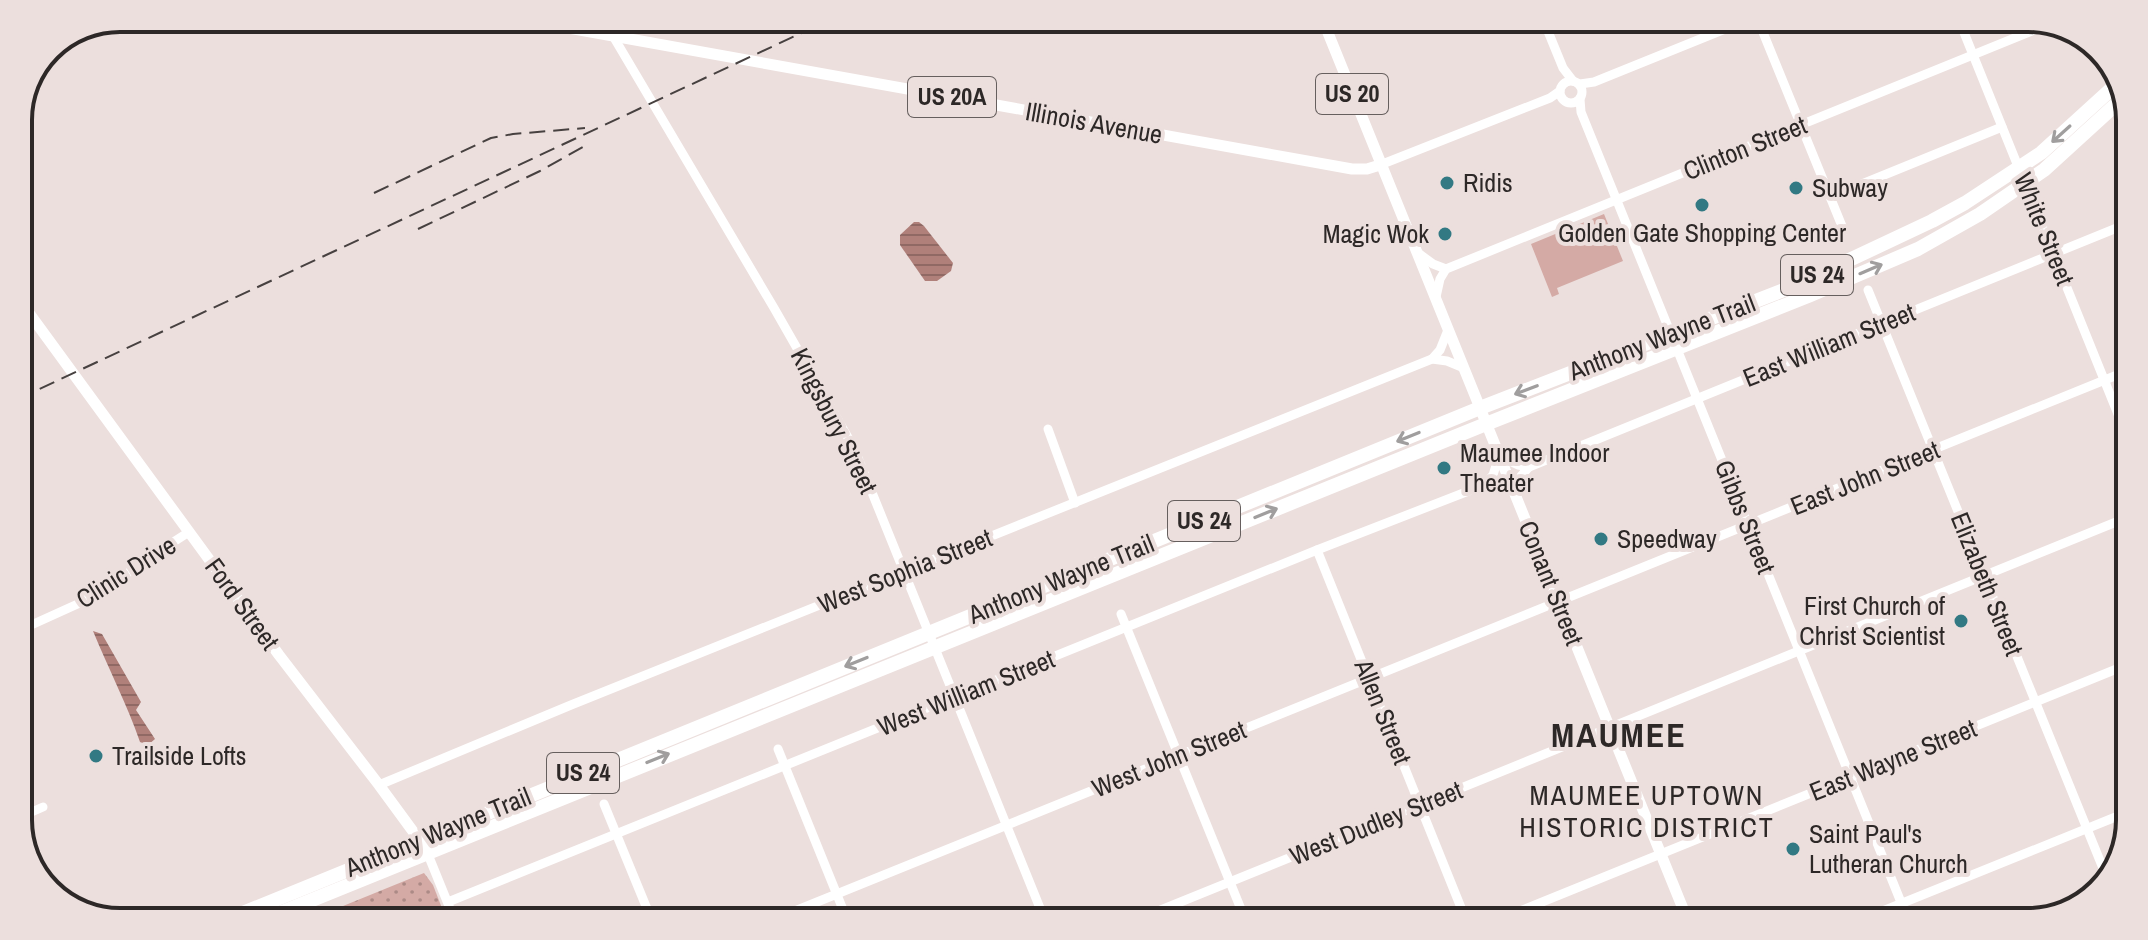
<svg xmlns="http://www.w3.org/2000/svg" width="2148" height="940" viewBox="0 0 2148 940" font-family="'Archivo Narrow',sans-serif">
  <defs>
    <pattern id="park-dots" width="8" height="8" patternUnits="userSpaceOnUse" patternTransform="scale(2)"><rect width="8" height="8" fill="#d4aaa5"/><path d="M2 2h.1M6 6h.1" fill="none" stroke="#ac8a86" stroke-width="1.8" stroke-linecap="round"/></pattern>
    <pattern id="water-rules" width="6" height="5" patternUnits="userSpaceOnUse" patternTransform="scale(2)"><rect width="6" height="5" fill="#b0807a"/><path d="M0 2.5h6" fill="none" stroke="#906964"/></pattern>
  </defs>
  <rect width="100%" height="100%" fill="#ecdfdd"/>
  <polygon fill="#d4aaa5" points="1604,214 1623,261 1557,288 1559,294 1552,297 1531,244"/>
  <polygon fill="url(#park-dots)" points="424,873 433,885 445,916 321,915"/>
  <g fill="url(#water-rules)">
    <polygon points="914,222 919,222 924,226 953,263 951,271 937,281 925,281 900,245 900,235"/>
    <path d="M93 631 102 634 141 702 136 710 155 739 148 745 140 742C127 704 108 668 93 631Z"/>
  </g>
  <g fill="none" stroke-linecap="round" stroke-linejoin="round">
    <g stroke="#fff" stroke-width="9">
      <polyline points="1545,24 1563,68 1573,81"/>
      <polyline points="1760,25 1844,231"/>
      <polyline points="1961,25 2126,434"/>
      <polyline points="613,36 774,308 854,448 1044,918"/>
      <circle cx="1571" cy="92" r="11"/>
      <polyline points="1580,84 1594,82 1735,25"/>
      <polyline points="1580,99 1581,112 1909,922"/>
      <polyline points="2119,153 2129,149"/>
      <polyline points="1380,165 1550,98 1560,91"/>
      <polyline points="1830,197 2002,127"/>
      <polyline points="1418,253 1433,264 1446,269"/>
      <polyline points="1868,290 2107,878"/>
      <polyline points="1436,297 1440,279 1446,269 2044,26"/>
      <polyline points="1432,359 1440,350 1448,330"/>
      <polyline points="1048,429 1075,503"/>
      <polyline points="1484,485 1493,475 1499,456 1518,465 1529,467"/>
      <polyline points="1317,550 1466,920"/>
      <polyline points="1121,614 1245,919"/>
      <polyline points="18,631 82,602 117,582 139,564 189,532"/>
      <polyline points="778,749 846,917"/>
      <polyline points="379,785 571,705 1432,359 1447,361 1464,368"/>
      <polyline points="604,804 650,916"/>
      <polyline points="18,818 43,807"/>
      <polyline points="427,852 453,916"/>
      <polyline points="448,902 1317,550 1484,485 1497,485 1514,492 1521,476 1529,467 2129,223"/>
      <polyline points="780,917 2127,371"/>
      <polyline points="1141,918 2126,518"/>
      <polyline points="1498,920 2124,666"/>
      <polyline points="1858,921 2123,814"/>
    </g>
    <g stroke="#fff" stroke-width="11">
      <polyline points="524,20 1352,169 1367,169 1380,165"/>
      <polyline points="1324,23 1688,921"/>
      <polyline points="18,298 279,655 379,785 423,845"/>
    </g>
    <g stroke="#fff" stroke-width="14">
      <polyline points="238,915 1480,408 1794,286 1932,221 1965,203 2041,153 2119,82"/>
      <polyline points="275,915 1486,424 1808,296 1918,249 1980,214 2044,170 2124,97"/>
    </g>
    <g stroke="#474140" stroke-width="2" stroke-dasharray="16 8" stroke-linecap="butt">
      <polyline points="374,193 491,138 513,134 585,128"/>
      <polyline points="418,229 540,171 588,144"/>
      <polyline points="18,399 827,21"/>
    </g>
  </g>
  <defs><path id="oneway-shaft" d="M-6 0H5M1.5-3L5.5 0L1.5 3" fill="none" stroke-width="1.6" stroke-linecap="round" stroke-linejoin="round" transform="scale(2)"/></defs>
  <g stroke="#a09e9e">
    <use href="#oneway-shaft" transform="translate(2061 134) rotate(138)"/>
    <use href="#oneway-shaft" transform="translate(1871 269) rotate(-23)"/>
    <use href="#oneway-shaft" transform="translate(1526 390) rotate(159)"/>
    <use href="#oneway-shaft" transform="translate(1408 437) rotate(158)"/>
    <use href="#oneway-shaft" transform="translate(1266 513) rotate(-22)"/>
    <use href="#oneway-shaft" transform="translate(856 662) rotate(158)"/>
    <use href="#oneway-shaft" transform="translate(658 758) rotate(-22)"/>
  </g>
  <g fill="#327983" stroke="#ecdfdd" stroke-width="3">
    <circle cx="1447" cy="183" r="8"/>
    <circle cx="1796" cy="188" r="8"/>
    <circle cx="1702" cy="205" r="8"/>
    <circle cx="1445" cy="234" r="8"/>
    <circle cx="1444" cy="468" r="8"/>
    <circle cx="1601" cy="539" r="8"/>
    <circle cx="1961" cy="621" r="8"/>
    <circle cx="96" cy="756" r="8"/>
    <circle cx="1793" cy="849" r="8"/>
  </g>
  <g text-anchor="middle" stroke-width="8" stroke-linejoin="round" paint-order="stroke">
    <g fill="#ecdfdd" stroke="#665f5e" stroke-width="2">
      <rect x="1316" y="74" width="72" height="40" rx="6"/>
      <rect x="908" y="77" width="88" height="40" rx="6"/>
      <rect x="1781" y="255" width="72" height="40" rx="6"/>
      <rect x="1168" y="501" width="72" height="40" rx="6"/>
      <rect x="547" y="753" width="72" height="40" rx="6"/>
    </g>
    <g font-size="24" font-weight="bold" fill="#2d2827">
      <text x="1352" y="102">US 20</text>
      <text x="952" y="105">US 20A</text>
      <text x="1817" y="283">US 24</text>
      <text x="1204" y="529">US 24</text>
      <text x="583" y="781">US 24</text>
    </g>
    <g font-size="26" fill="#2d2827" stroke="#ecdfdd">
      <text transform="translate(1094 123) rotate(10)" y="9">Illinois Avenue</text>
      <text transform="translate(1745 148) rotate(-22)" y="9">Clinton Street</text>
      <text transform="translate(2044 229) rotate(68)" y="9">White Street</text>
      <text transform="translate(1662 337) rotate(-21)" y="9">Anthony Wayne Trail</text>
      <text transform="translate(1829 345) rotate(-22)" y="9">East William Street</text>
      <text transform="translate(834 421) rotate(63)" y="9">Kingsbury Street</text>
      <text transform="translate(1865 478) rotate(-22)" y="9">East John Street</text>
      <text transform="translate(1745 517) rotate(68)" y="9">Gibbs Street</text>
      <text transform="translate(905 571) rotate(-22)" y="9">West Sophia Street</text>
      <text transform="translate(126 572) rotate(-32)" y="9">Clinic Drive</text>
      <text transform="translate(1061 579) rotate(-22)" y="9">Anthony Wayne Trail</text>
      <text transform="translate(1551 583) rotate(68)" y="9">Conant Street</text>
      <text transform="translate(1987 584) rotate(68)" y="9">Elizabeth Street</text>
      <text transform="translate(242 604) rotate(54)" y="9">Ford Street</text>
      <text transform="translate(966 693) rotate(-22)" y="9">West William Street</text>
      <text transform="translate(1383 712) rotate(68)" y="9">Allen Street</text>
      <text transform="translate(1169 759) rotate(-22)" y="9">West John Street</text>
      <text transform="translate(1893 760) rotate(-22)" y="9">East Wayne Street</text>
      <text transform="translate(1376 823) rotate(-22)" y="9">West Dudley Street</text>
      <text transform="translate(438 832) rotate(-22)" y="9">Anthony Wayne Trail</text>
    </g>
    <g font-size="26" fill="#2d2827" stroke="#ecdfdd" text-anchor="start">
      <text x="1463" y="192">Ridis</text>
      <text x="1812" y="197">Subway</text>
      <text x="1702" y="242" text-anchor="middle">Golden Gate Shopping Center</text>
      <text x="1429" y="243" text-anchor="end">Magic Wok</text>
      <text x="1460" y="462">Maumee Indoor<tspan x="1460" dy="30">Theater</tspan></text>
      <text x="1617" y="548">Speedway</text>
      <text x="1945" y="615" text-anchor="end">First Church of<tspan x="1945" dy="30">Christ Scientist</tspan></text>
      <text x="112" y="765">Trailside Lofts</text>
      <text x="1809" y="843">Saint Paul's<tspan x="1809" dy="30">Lutheran Church</tspan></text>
    </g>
    <g font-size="28" letter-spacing="2" fill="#2d2827" stroke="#ecdfdd">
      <text x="1647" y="805">MAUMEE UPTOWN<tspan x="1647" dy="32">HISTORIC DISTRICT</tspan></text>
    </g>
    <g font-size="34" font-weight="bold" letter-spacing="2" fill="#2d2827" stroke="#ecdfdd">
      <text x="1619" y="747">MAUMEE</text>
    </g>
  </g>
  <path d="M0 0H2148V940H0ZM120 32H2028A88 88 0 0 1 2116 120V820A88 88 0 0 1 2028 908H120A88 88 0 0 1 32 820V120A88 88 0 0 1 120 32Z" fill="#ecdfdd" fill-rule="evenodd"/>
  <path fill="none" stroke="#2d2827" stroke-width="4" d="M120 32H2028A88 88 0 0 1 2116 120V820A88 88 0 0 1 2028 908H120A88 88 0 0 1 32 820V120A88 88 0 0 1 120 32Z"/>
</svg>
